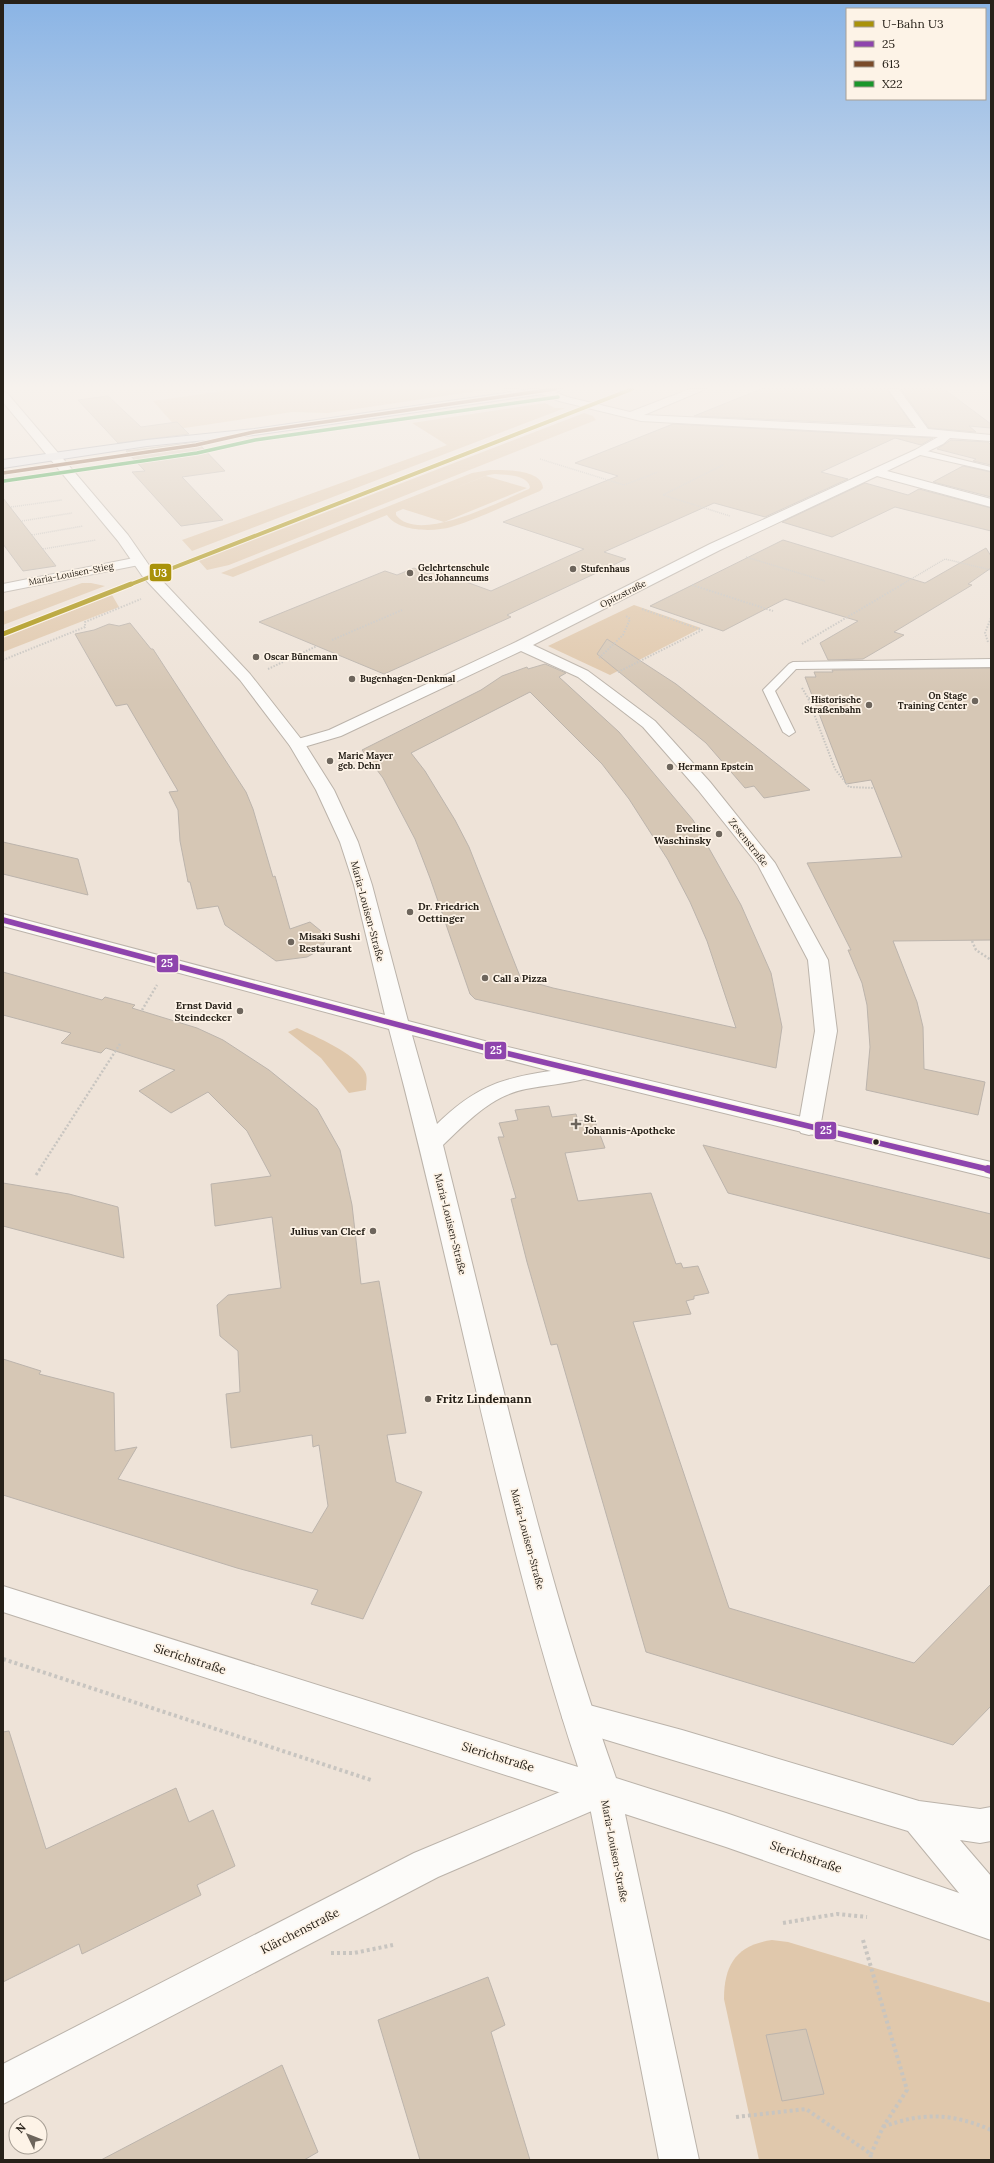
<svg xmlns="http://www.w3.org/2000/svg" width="994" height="2163" viewBox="0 0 994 2163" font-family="Lora,serif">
  <rect width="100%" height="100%" fill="#eee3d8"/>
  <g fill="#e0c8ac" fill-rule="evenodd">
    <polygon points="228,389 491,389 328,413 292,412 178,429 153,401 230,390"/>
    <polygon points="545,403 555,408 565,408 192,551 182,540 447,445 412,423"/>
    <polygon points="584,413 593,416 596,420 229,565 207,570 199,561"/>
    <path d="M490 470C503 470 542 469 543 488L540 491C510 503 481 518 451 527 434 532 398 532 387 515L233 577 221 573 472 473ZM495 474C505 475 527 474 530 487L529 489C502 500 419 545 396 515V512L403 509 444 522 527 488 486 476 447 491 488 475Z"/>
    <polygon points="82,583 91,583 105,586 3,625 3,612"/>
    <polygon points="112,595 119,607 3,652 3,638"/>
    <polygon points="634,605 701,628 610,675 548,646"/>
    <path d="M297 1028C316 1037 354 1052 365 1072 368 1077 366 1085 366 1090L349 1093 321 1058 288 1032Z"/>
    <path d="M772 1940 788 1942 991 2003V2160H759L724 1999C724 1964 737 1945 772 1940Z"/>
  </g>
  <g fill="#d6c7b5" stroke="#bcb4ac" fill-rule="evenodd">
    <polygon points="761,389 887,389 913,426 694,416"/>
    <polygon points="901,389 944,389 991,424 991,428 969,426 976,432 929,428"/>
    <polygon points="108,396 141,427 177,422 189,434 118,443 78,400"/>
    <polygon points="673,424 933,438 921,445 895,438 821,472 848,479 765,517 714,503 604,552 626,559 507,615 511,617 384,674 259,622 385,571 397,575 414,568 429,574 436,571 491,591 584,549 503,522 618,476 575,463"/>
    <polygon points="951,440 988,442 991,445 991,465 973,461 976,459 937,449"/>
    <polygon points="197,442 225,471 182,477 223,520 181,526 132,472 145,471 126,451"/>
    <polygon points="963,466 991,472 991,497 933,482"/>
    <polygon points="865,483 908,495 919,489 991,508 991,531 895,507 832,537 782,522"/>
    <polygon points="3,498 56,566 23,571 3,544"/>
    <polygon points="783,540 925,583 986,548 991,556 991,568 968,584 972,585 894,632 904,635 863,659 828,660 820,643 858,621 785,599 723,631 650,606"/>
    <polygon points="130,623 151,649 153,649 246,792 253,809 273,877 275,876 290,929 310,922 321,931 326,940 320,950 307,957 276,961 225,925 218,906 197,909 190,882 188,882 180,841 178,810 169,792 178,791 127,704 116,706 75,634 94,630 109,624 119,626"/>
    <polygon points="607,639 676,684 810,790 764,798 754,786 745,788 706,743 597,654"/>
    <path d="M545 664 566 673 559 677 619 732 693 820 741 905 771 973 782 1027 776 1068 475 999 470 994 430 878 415 839 383 778 362 750 481 690 502 676 527 667 528 669ZM530 692 602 764 629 799 668 860 690 902 707 941 736 1028 553 988 521 979 469 847 455 820 425 771 411 753Z"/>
    <polygon points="991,668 991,940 893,941 917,1002 923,1027 924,1069 985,1082 978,1115 866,1090 870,1047 867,1005 862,983 848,950 851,950 807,863 902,857 871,780 846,784 805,677 816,677 814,672 833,672 832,670"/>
    <polygon points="3,842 78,859 88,895 3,874"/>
    <polygon points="3,972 102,1000 105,997 135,1005 132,1008 197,1028 223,1040 269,1070 317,1109 340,1150 352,1205 361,1284 379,1281 406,1433 387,1435 396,1482 422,1492 363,1619 311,1604 318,1590 237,1568 3,1495 3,1359 41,1371 39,1374 114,1393 115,1451 137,1447 118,1479 312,1533 328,1506 319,1445 313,1447 312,1435 231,1448 226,1394 240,1392 238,1351 220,1336 217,1305 228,1295 281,1288 272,1217 215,1226 211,1184 271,1176 247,1131 208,1092 171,1113 139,1091 175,1070 106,1048 101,1053 61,1043 71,1033 3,1015"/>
    <polygon points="549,1106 552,1117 576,1114 578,1121 594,1119 605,1148 565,1153 578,1201 651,1193 676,1264 681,1263 683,1268 698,1266 709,1293 694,1296 694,1299 686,1301 691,1314 633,1322 729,1608 914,1663 991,1584 991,1706 953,1745 646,1652 557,1344 551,1345 527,1262 511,1199 516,1198 498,1137 504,1137 499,1123 518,1120 515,1110"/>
    <polygon points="703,1145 991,1214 991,1259 728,1193"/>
    <polygon points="3,1183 69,1194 118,1207 124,1258 3,1226"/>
    <polygon points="9,1731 46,1849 176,1788 189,1822 213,1810 235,1866 197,1885 201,1895 82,1954 79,1944 3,1982 3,1732"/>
    <polygon points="488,1977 505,2025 491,2032 530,2160 420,2160 378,2020"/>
    <polygon points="806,2029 824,2094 782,2101 766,2035"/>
    <polygon points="282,2065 318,2152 304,2160 101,2160"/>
  </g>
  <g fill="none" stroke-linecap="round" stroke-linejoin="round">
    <g stroke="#bbb3aa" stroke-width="2">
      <g id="lane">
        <polygon points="503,389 518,389 530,394 526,396"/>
        <polygon points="919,449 991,467 991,471 916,454 916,450"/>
        <polygon points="991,659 991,667 796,669 775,691 795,732 789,736 783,732 763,690 789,664 793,662"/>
      </g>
    </g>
    <g stroke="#bbb3aa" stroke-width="2">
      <g id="street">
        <polygon points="539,389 548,389 567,397 630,412 690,389 706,389 644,415 916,428 888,389 899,389 928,429 991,435 991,441 950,438 943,444 887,471 991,499 991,507 877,476 720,550 533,645 588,671 655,721 710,782 775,863 828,960 837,1031 820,1128 817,1133 809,1135 801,1133 798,1128 815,1031 808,960 758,865 698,790 643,727 578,677 521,651 341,736 297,749 291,747 289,744 291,741 329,730 516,642 710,544 915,450 938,437 641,421 559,401 539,393"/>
        <polygon points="139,557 146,561 144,564 3,592 3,584"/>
        <polygon points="578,1702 682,1730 919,1801 980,1809 991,1807 991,1841 980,1843 960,1840 991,1876 991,1921 978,1916 908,1831 567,1728 562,1717 567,1706"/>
        <polygon points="603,1774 615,1779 620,1790 615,1801 438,1877 3,2104 3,2064 414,1853"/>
      </g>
    </g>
    <g stroke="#bbb3aa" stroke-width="2">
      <path id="secondary" d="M3 392 7 393 128 535 153 571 250 674 305 744 334 790 358 842 372 885 408 1021 504 1046 991 1162V1178L584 1079C565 1084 545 1085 526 1089 491 1096 468 1121 443 1145 496 1357 543 1572 616 1778L726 1813 991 1904V1940L726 1847 625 1814 699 2160H659L589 1802 3 1612V1586L578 1767C498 1526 455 1274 389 1029L3 926V914L385 1015 354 885 340 842 316 790 290 746 240 680 143 577 118 541 3 402ZM412 1035 551 1071C500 1078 474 1088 437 1124Z"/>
    </g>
    <g stroke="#a3a4ac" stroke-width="2">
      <polygon id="primary" points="532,389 562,389 557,392 254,435 147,446 3,468 3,460 147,440 254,429"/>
    </g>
    <g stroke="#c8c5c0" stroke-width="1.5" stroke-dasharray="1 1" stroke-linecap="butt">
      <polyline points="540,459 624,485 658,472"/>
      <polyline points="723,465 663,495 730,516"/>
      <polyline points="11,507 62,500"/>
      <polyline points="22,521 72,513"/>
      <polyline points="32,535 83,526"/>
      <polyline points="43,549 96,540"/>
      <polyline points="746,557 825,581"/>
      <polyline points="901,585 945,559 991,570"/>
    </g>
    <g stroke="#c8c5c0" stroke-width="2" stroke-dasharray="1.5 1.5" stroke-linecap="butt">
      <polyline points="692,585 773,611"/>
      <polyline points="332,640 402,610"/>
      <polyline points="988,642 985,633 991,618"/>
      <polyline points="802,644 903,584"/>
      <polyline points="599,658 623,635 630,619 626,616"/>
      <polyline points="3,660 85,627 85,622 141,599"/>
      <polyline points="268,669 317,646"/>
      <polyline points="618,672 702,630 642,609"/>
      <polyline points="802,688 808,698"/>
      <polyline points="813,698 808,698 835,769 849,787 874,788"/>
    </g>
    <g stroke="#c8c5c0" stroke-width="2.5" stroke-dasharray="2 2" stroke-linecap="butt">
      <polyline points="972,941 976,950 991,960"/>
      <polyline points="142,1010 157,985"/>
      <polyline points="39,1170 120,1044"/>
    </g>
    <polyline stroke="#c8c5c0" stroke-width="3" stroke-dasharray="2.5 2.5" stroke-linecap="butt" points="36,1175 40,1169"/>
    <g stroke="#c8c5c0" stroke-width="4" stroke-dasharray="3 3" stroke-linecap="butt">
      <polyline points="3,1659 371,1780"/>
      <polyline points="783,1923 837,1914 867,1917"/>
      <polyline points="863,1940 907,2090 883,2127 871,2154"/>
      <polyline points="331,1953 354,1953 393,1945"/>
      <polyline points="736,2117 806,2109 871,2154 870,2160"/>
      <path d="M883 2127C922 2112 952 2113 991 2130"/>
    </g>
    <use href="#lane" fill="#fcfbf9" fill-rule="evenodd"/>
    <use href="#street" fill="#fcfbf9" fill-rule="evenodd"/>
    <use href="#secondary" fill="#fcfbf9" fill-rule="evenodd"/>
    <use href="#primary" fill="#e5e7ec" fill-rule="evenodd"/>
    <g stroke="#fdf3e7" stroke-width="8">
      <polyline id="bus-1-far1" points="3,920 501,1052 991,1170"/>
    </g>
    <g stroke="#fdf3e7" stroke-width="10">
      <polyline id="bus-1" points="988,1169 991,1170"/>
    </g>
    <g stroke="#fdf3e7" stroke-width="5">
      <polyline id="bus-2" points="3,473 196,445 254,432 555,389"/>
    </g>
    <g stroke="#fdf3e7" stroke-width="5">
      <polyline id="bus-3" points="4,481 197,453 255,440 558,397"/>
    </g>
    <use href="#bus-1-far1" stroke="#8e44ad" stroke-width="5.5"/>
    <use href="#bus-1" stroke="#8e44ad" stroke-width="8"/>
    <use href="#bus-2" stroke="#7a4b2a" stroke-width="3.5"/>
    <use href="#bus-3" stroke="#1a962b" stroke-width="3.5"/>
    <g stroke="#fdf3e7" stroke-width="5.5">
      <polyline id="metro-1-far1" points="129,585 632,389"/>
    </g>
    <g stroke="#fdf3e7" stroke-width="7">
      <polyline id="metro-1" points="3,634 131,584"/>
    </g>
    <use href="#metro-1-far1" stroke="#a9920a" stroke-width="4"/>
    <use href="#metro-1" stroke="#a9920a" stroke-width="5"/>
  </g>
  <linearGradient id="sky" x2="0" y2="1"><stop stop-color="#8ab4e5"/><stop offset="0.56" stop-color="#f7f2ed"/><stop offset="1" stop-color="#f7f2ed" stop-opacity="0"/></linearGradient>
  <rect width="994" height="692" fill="url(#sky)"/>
  <g fill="#6d655c" stroke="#fdf3e7" stroke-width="1.5">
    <circle cx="573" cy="569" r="4"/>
    <circle cx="410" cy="573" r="4"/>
    <circle cx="256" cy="657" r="4"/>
    <circle cx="352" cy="679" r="4"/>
    <circle cx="975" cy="701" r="4"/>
    <circle cx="869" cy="705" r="4"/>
    <circle cx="330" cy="761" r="4"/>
    <circle cx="670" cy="767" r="4"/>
    <circle cx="719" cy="834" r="4"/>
    <circle cx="410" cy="912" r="4"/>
    <circle cx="291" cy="942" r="4"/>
    <circle cx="485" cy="978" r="4"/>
    <circle cx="240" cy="1011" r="4"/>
    <path d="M574 1118h4v4h4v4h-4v4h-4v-4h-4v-4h4z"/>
    <circle cx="373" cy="1231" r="4"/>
    <circle cx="428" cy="1399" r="4"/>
  </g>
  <circle fill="#272119" stroke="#fdf3e7" stroke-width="1.5" cx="876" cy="1142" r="3.5"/>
  <g text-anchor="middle" stroke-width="3.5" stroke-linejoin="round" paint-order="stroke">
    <g font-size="9" font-weight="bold" fill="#272119" stroke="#fdf3e7" text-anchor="start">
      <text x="418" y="571">Gelehrtenschule<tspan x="418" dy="10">des Johanneums</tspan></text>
      <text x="581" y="572">Stufenhaus</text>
      <text x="264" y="660">Oscar Bünemann</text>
      <text x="360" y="682">Bugenhagen-Denkmal</text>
      <text x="967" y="699" text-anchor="end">On Stage<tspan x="967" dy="10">Training Center</tspan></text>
      <text x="861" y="703" text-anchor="end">Historische<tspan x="861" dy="10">Straßenbahn</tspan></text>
      <text x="338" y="759">Marie Mayer<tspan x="338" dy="10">geb. Dehn</tspan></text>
      <text x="678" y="770">Hermann Epstein</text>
    </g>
    <g font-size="9" fill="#272119" stroke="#fdf3e7">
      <text transform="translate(71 574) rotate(-11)" y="3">Maria-Louisen-Stieg</text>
      <text transform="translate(623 594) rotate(-27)" y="3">Opitzstraße</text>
    </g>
    <g font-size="10" font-weight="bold" fill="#272119" stroke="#fdf3e7" text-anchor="start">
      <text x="711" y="832" text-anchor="end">Eveline<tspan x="711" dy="12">Waschinsky</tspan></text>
      <text x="418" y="910">Dr. Friedrich<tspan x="418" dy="12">Oettinger</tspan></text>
      <text x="299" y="940">Misaki Sushi<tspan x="299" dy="12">Restaurant</tspan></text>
      <text x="493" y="982">Call a Pizza</text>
      <text x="232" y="1009" text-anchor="end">Ernst David<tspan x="232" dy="12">Steindecker</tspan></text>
      <text x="584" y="1122">St.<tspan x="584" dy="12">Johannis-Apotheke</tspan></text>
      <text x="365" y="1235" text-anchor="end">Julius van Cleef</text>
    </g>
    <g font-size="10" fill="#272119" stroke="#fdf3e7">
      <text transform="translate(749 842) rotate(52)" y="4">Zesenstraße</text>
      <text transform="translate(368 911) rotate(75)" y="4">Maria-Louisen-Straße</text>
      <text transform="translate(451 1224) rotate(76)" y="4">Maria-Louisen-Straße</text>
      <text transform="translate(528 1539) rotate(75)" y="4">Maria-Louisen-Straße</text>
      <text transform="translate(615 1851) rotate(79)" y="4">Maria-Louisen-Straße</text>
    </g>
    <g font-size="12" font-weight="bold" fill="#272119" stroke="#fdf3e7" text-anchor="start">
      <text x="436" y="1403">Fritz Lindemann</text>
    </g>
    <g font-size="12" fill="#272119" stroke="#fdf3e7">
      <text transform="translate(190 1659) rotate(18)" y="4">Sierichstraße</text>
      <text transform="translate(498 1757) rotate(17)" y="4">Sierichstraße</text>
      <text transform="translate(806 1857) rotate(19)" y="4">Sierichstraße</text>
      <text transform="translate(300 1931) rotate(-27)" y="4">Klärchenstraße</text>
    </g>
  </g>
  <g stroke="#fdf3e7" stroke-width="1.5">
    <rect x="149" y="563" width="23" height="19" rx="4" fill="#a9920a"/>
    <rect x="156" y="954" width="23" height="19" rx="4" fill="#8e44ad"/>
    <rect x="484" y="1041" width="23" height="19" rx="4" fill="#8e44ad"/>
    <rect x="814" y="1121" width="23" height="19" rx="4" fill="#8e44ad"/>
  </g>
  <g font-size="11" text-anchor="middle" font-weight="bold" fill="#fff">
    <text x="160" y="577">U3</text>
    <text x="167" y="967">25</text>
    <text x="496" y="1054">25</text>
    <text x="826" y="1134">25</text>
  </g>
  <rect width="994" height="2163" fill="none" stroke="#272119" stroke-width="8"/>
  <rect x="846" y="8" width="140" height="92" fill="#fdf3e7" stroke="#a79f95"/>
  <rect x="854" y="21" width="20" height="6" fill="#a9920a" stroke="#a79f95"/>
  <text x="882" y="28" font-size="12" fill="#272119">U-Bahn U3</text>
  <rect x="854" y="41" width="20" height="6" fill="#8e44ad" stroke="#a79f95"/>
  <text x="882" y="48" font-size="12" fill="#272119">25</text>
  <rect x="854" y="61" width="20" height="6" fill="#7a4b2a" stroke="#a79f95"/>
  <text x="882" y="68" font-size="12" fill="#272119">613</text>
  <rect x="854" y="81" width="20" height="6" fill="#1a962b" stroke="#a79f95"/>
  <text x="882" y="88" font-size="12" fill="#272119">X22</text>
  <g transform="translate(28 2135) rotate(313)"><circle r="19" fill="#fdf3e7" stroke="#a79f95"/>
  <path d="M0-3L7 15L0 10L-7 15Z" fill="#6d655c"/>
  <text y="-6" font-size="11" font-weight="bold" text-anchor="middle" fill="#272119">N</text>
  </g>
</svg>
